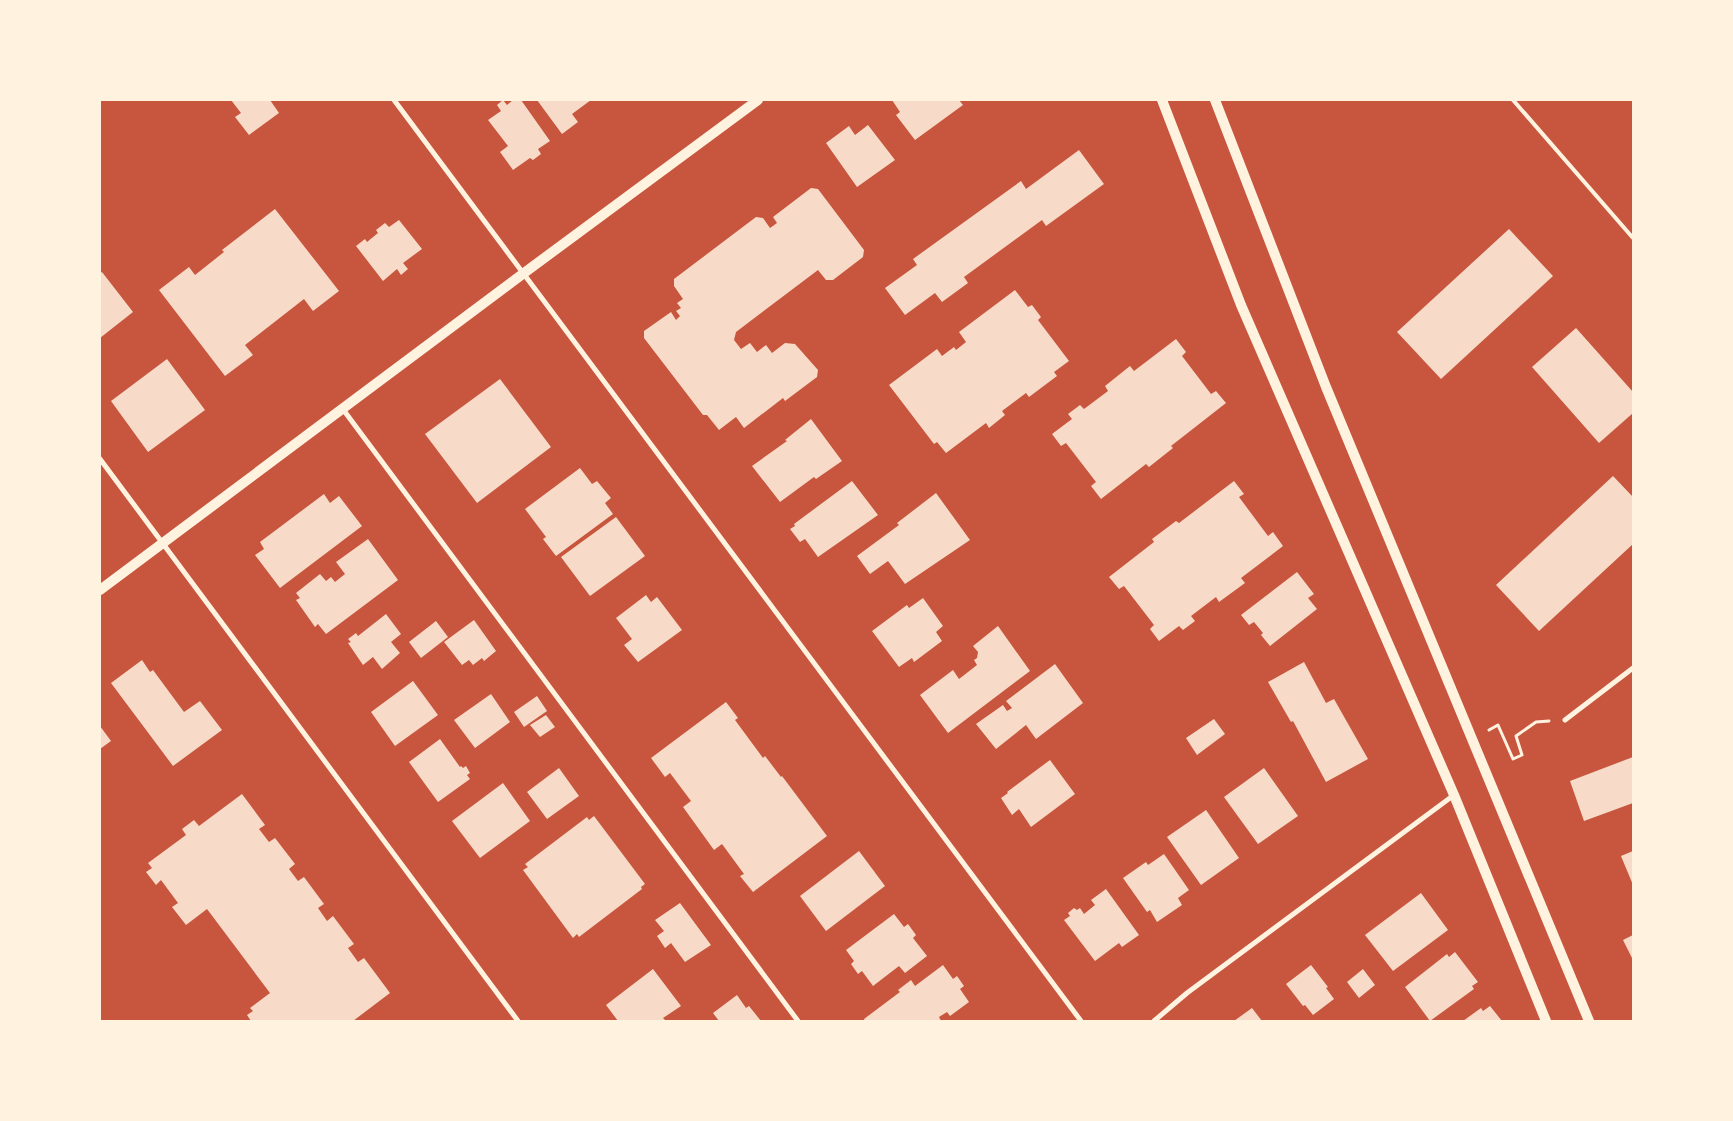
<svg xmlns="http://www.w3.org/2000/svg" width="1733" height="1121" viewBox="0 0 1733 1121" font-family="'Noto Sans',sans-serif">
  <rect width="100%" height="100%" fill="#c8553d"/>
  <g fill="#f7dbc8">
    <polygon points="231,100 270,100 279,113 249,135 235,117 241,113"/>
    <polygon points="503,100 507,105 513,100 521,100 550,141 538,149 541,154 533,160 530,158 513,170 500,152 508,146 488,120 501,111 497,105"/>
    <polygon points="537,100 591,100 572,114 578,122 562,134"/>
    <polygon points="892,100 959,100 963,105 915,140 896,115 900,112"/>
    <polygon points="868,125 895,160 857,187 826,143 849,126 855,135"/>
    <polygon points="1079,150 1104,184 1046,226 1042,220 964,277 968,283 942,302 935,293 905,315 885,288 917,265 913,259 1021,181 1026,189"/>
    <polygon points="811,188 818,189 864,250 863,257 833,280 826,280 818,270 736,332 734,340 741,349 750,343 757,352 766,345 772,353 785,343 795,344 818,370 817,377 785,401 783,398 744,428 736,417 719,430 707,415 703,415 644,338 644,331 671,312 676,320 680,316 676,311 681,308 677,303 683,299 674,286 674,279 756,217 763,218 770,228 777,223 773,217"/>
    <polygon points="275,209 339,291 313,311 304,299 245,345 253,355 225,376 159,290 189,267 195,275 224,252 222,250"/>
    <polygon points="399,220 422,249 403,263 408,269 401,275 397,269 383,281 356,246 365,239 367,242 378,233 376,230 385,223 389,227"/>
    <polygon points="1509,229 1553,276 1441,379 1397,332"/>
    <polygon points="102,272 133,312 100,338 100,273"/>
    <polygon points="1015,290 1028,307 1032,305 1041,317 1038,320 1069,361 1054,372 1057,376 1029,397 1026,393 1002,411 1005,415 989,428 986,423 946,453 937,442 934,444 889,385 937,349 942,356 954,347 956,350 966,342 959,332"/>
    <polygon points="1576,328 1633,392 1633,413 1599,443 1532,367"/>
    <polygon points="1176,339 1186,352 1182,356 1211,394 1216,391 1226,403 1171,446 1173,448 1149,467 1146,464 1101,499 1091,486 1096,482 1066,443 1061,446 1052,434 1072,419 1068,414 1080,405 1084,409 1108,391 1105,386 1130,366 1134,371"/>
    <polygon points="167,359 205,410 148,452 111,401"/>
    <polygon points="500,379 551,447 477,503 425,434"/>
    <polygon points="811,419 842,461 816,479 814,477 780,502 752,466 787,441 785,440"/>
    <polygon points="580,468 592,484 597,481 611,498 605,503 613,514 556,556 543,539 546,537 525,509"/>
    <polygon points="1613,476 1633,497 1633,544 1539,631 1496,585"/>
    <polygon points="852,481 878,515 818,557 805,539 800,542 790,529 795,526 794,524"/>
    <polygon points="1234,481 1244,494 1239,497 1268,536 1273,532 1283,546 1241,578 1245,583 1219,602 1216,597 1191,616 1195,621 1183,630 1179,626 1159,641 1150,629 1154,625 1124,586 1119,589 1109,577 1154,542 1152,539 1176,521 1179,523"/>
    <polygon points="936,493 970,540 905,584 888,561 870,574 857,556 899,525 897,523"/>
    <polygon points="324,494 330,503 339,496 362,526 280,588 255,555 264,549 260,542"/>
    <polygon points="616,517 645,556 590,596 561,557"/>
    <polygon points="368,539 398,580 326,634 318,624 315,627 296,600 300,598 296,593 320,574 326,581 331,577 335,582 345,574 336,562"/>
    <polygon points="1297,572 1314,594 1308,598 1317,609 1270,646 1261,635 1263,633 1254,622 1249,625 1241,615"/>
    <polygon points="646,595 651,602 657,597 682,630 638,662 624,645 632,639 616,618"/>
    <polygon points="923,598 943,626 936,632 942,641 914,662 912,658 899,667 872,631 907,605 909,608"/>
    <polygon points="386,614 401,634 391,642 400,653 382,669 373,657 363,665 348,643 351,642 348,639 356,633 358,636"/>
    <polygon points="474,620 496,651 484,661 482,658 473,665 469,660 462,665 444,642"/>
    <polygon points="436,621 448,637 421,658 409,642"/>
    <polygon points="998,626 1030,671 948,733 920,695 953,670 959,679 977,665 974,660 977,658 978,652 973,646"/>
    <polygon points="142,660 150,672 153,670 184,712 200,701 222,730 173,766 111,683"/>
    <polygon points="1304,662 1326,703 1334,699 1368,759 1326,782 1293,721 1291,722 1268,682"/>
    <polygon points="1055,664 1083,703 1036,739 1026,725 996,749 976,724 1003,705 1007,711 1012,708 1006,701"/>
    <polygon points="413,681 438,715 395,746 371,712"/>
    <polygon points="491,694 510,722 475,748 454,720"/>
    <polygon points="537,696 547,711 524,727 514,712"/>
    <polygon points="726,702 738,718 735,720 763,758 765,756 781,777 782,776 827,836 753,892 740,876 744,874 722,844 714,850 683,807 691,801 670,773 665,777 651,758"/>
    <polygon points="546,715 555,727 540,737 530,725"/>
    <polygon points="1214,719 1225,734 1197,755 1186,738"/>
    <polygon points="100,726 111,741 100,749"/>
    <polygon points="440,739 460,767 461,766 463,768 466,766 470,773 467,775 470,779 438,802 409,762"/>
    <polygon points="1633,757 1633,803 1584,821 1570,781"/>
    <polygon points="1050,760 1075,794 1031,827 1019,809 1012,815 1001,798 1008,793 1007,792"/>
    <polygon points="559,768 579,796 547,819 527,792"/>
    <polygon points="1264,768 1298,816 1258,844 1224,797"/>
    <polygon points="503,783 530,821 480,858 452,821"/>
    <polygon points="242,794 265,825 259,829 269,842 275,838 295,864 289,869 298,881 304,877 324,904 318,908 327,921 333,916 354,944 348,948 358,962 364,958 390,993 353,1021 251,1021 247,1015 253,1011 250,1008 270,993 207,909 186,925 172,907 178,903 161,880 156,885 146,872 152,868 148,863 186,835 182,829 194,820 199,826"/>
    <polygon points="1206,810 1239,858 1201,885 1167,837"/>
    <polygon points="594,816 645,884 641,887 642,889 579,937 577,934 573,938 523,870 528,867 525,864 587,817 589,820"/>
    <polygon points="859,851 885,886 826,931 800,896"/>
    <polygon points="1633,851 1633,885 1621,856"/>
    <polygon points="1164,854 1189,890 1178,898 1182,905 1157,922 1150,910 1147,912 1123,878 1146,862 1148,865"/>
    <polygon points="1106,889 1139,935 1122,947 1119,943 1095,961 1064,920 1070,916 1068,913 1074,908 1077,910 1080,908 1084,914 1095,905 1091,900"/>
    <polygon points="1421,893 1448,930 1393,971 1365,935"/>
    <polygon points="680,903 711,945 685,962 671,943 665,948 657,936 664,931 655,920"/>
    <polygon points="894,914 904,927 908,924 916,935 913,938 927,956 905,973 899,966 873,986 862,971 858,974 851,964 854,961 846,950"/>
    <polygon points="1633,935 1633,960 1623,940"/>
    <polygon points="1455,952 1478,982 1472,986 1474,989 1430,1021 1405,987 1447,954 1449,957"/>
    <polygon points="943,965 953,979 957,976 964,986 960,989 969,1002 950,1016 947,1012 939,1017 941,1021 865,1021 864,1019 900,992 898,990 911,980 915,986"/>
    <polygon points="1311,965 1328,987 1326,988 1334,999 1313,1015 1305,1005 1303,1006 1286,984"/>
    <polygon points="653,969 681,1006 663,1018 665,1020 664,1021 618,1021 606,1005"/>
    <polygon points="1363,969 1375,985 1359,998 1347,982"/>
    <polygon points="737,995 746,1008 749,1006 761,1021 719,1021 713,1013"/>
    <polygon points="1490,1006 1502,1021 1463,1021 1481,1008 1483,1011"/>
    <polygon points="1252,1008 1262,1021 1234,1021"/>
  </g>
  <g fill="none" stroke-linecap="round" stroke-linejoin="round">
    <polyline stroke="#fff3e0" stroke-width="3" points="1489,730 1498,725 1513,759 1522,755 1516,736 1536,722 1549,721"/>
    <polyline stroke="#fff3e0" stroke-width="4" points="1513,100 1633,238"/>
    <g stroke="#fff3e0" stroke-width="5">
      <polyline points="394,100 1081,1021"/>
      <polyline points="342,408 798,1021"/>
      <polyline points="100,459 518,1021"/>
      <polyline points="1565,720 1633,668"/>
      <polyline points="1154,1021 1187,993 1454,795"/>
    </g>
    <g stroke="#fff3e0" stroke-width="10">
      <polyline points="1162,100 1241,305 1454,795 1546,1021"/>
      <polyline points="1215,100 1326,387 1589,1021"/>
      <polyline points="100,590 524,273 758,100"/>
    </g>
  </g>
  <rect width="1733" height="1121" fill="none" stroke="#fff3e0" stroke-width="202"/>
</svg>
